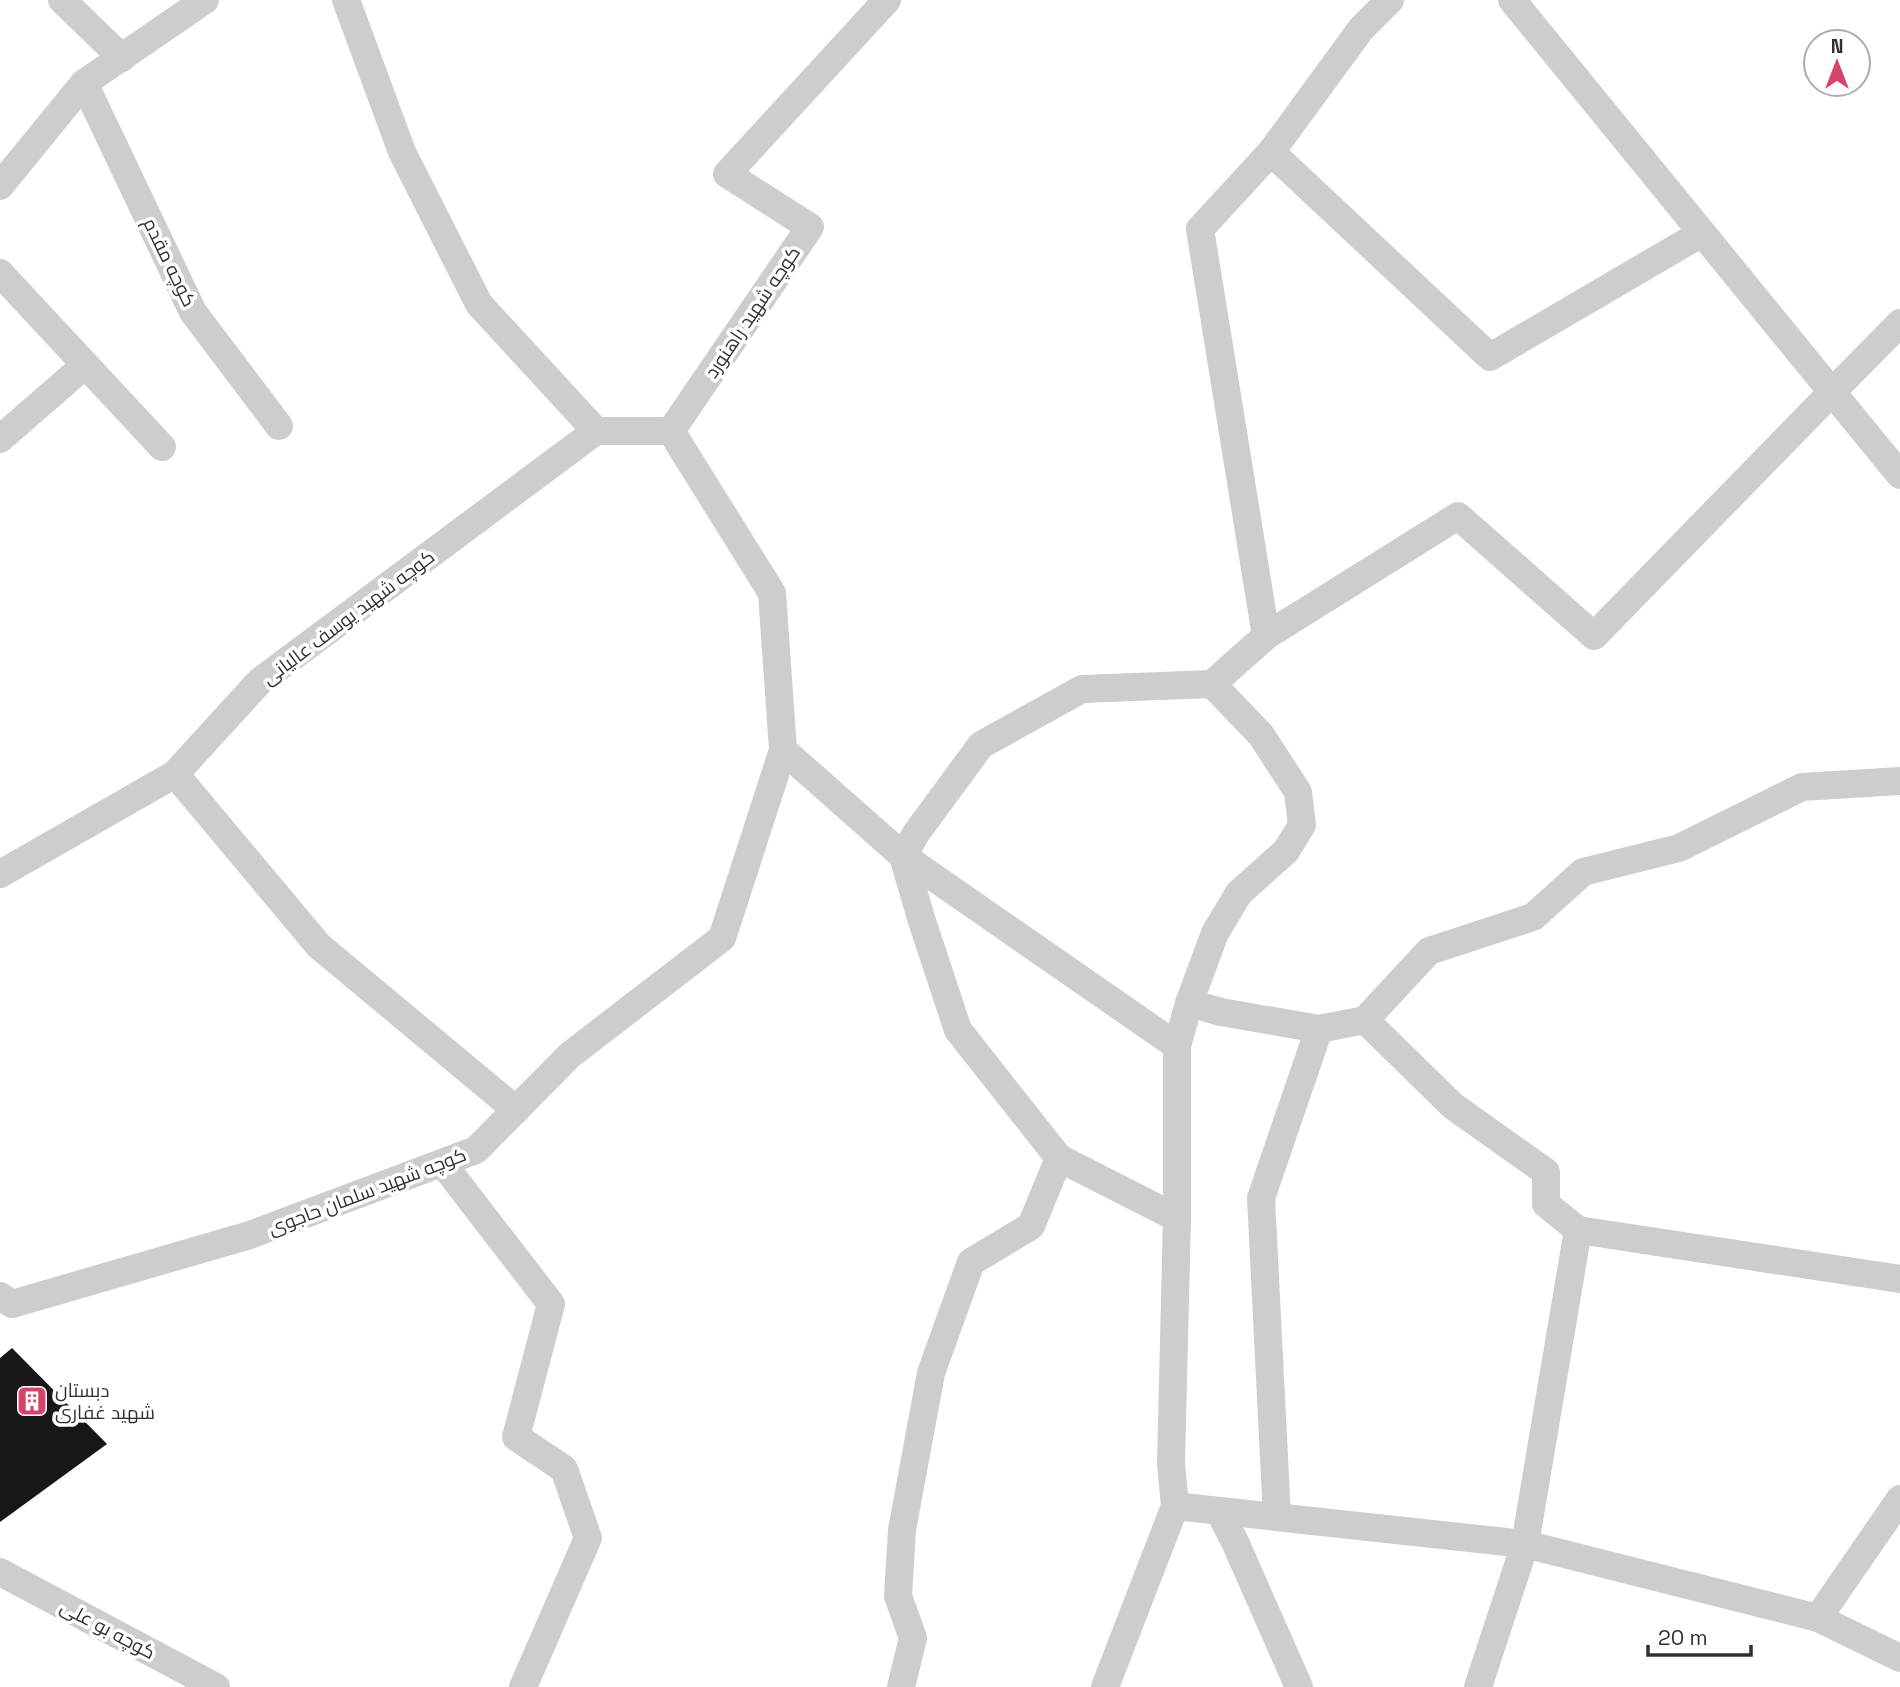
<svg xmlns="http://www.w3.org/2000/svg" width="1900" height="1687" viewBox="0 0 1900 1687" font-family="'Space Grotesk',Cairo,sans-serif">
  <rect width="100%" height="100%" fill="#fff"/>
  <polygon fill="#171717" points="12,1348 107,1444 0,1522 0,1358"/>
  <g fill="none" stroke-linecap="round" stroke-linejoin="round">
    <g stroke="#cdcdcd" stroke-width="28">
      <polyline points="62,0 122,58"/>
      <polyline points="346,0 402,152 479,304 596,431 671,431 772,593 783,750 903,856 1177,1046 1189,1003 1221,1012 1319,1029"/>
      <polyline points="1390,0 1361,29 1271,152 1200,229 1266,636 1458,516 1594,636 1832,392 1512,0"/>
      <polyline points="84,83 193,312 279,426"/>
      <polyline points="1271,152 1490,357 1702,233"/>
      <polyline points="0,186 84,83 205,0"/>
      <polyline points="0,273 162,447"/>
      <polyline points="1900,323 1832,392 1900,475"/>
      <polyline points="671,431 810,227 727,174 887,0"/>
      <polyline points="0,439 85,365"/>
      <polyline points="175,774 319,946 516,1110"/>
      <polyline points="0,874 175,774 260,681 596,431"/>
      <polyline points="1189,1003 1215,933 1239,893 1286,851 1302,825 1298,792 1261,735 1212,684"/>
      <polyline points="1365,1020 1453,1106 1546,1172 1546,1204 1578,1230"/>
      <polyline points="1177,1046 1177,1218"/>
      <polyline points="443,1164 551,1304 516,1437 564,1469 588,1538 523,1687"/>
      <polyline points="0,1296 12,1304 250,1235 476,1150 570,1055 722,938 783,750"/>
      <polyline points="1175,1506 1171,1463 1177,1218 1059,1158 958,1030 921,918 903,856 917,832 981,745 1082,689 1212,684 1266,636"/>
      <polyline points="1219,1511 1235,1542 1299,1687"/>
      <polyline points="1277,1517 1261,1198 1319,1029 1365,1020 1429,951 1533,917 1583,872 1679,848 1802,787 1900,781"/>
      <polyline points="0,1572 216,1687"/>
      <polyline points="1818,1618 1900,1499"/>
      <polyline points="901,1687 913,1638 898,1596 902,1530 931,1373 971,1262 1031,1226 1059,1158"/>
      <polyline points="1105,1687 1175,1506 1525,1544 1818,1618 1900,1658"/>
      <polyline points="1478,1687 1525,1544 1578,1230 1900,1279"/>
    </g>
  </g>
  <defs>
    <g id="building-square" transform="scale(1.575)"><rect x="-9" y="-9" width="18" height="18" rx="4" fill="#d54569" stroke="#fff"/><path d="M-4-6H4V6H1V3H-1V6H-4ZM-2.5-4.3h1.7v1.8h-1.7ZM.8-4.3h1.7v1.8H.8ZM-2.5-1h1.7V.8h-1.7ZM.8-1h1.7V.8H.8Z" fill="#fff"/></g>
  </defs>
  <g fill-rule="evenodd">
    <use href="#building-square" x="32" y="1401"/>
  </g>
  <g text-anchor="middle" stroke-width="7" stroke-linejoin="round" paint-order="stroke">
    <g font-size="19" fill="#303030" stroke="#fff">
      <text transform="translate(170 262) rotate(64)" y="7">کوچه مقدم</text>
      <text transform="translate(752 312) rotate(-56)" y="7">کوچه شهید راهنورد</text>
      <text transform="translate(348 617) rotate(-37)" y="7">کوچه شهید یوسف عالیانی</text>
      <text transform="translate(367 1191) rotate(-21)" y="7">کوچه شهید سلمان حاجوی</text>
      <text transform="translate(108 1629) rotate(28)" y="7">کوچه بو علی</text>
    </g>
    <g font-size="19" fill="#303030" stroke="#fff" text-anchor="start">
      <text x="55" y="1397">دبستان<tspan x="55" dy="22">شهید غفاری</tspan></text>
    </g>
  </g>
  <g transform="translate(1837 63)"><circle r="33" fill="#ffffff" stroke="#acacac" stroke-width="2"/>
  <path d="M0-5L12 26L0 18L-12 26Z" fill="#d54569"/>
  <text y="-10" font-size="19" font-weight="bold" text-anchor="middle" fill="#303030">N</text>
  </g>
  <path d="M1648 1645v10h103v-10" fill="none" stroke="#303030" stroke-width="3.5"/>
  <text x="1658" y="1645" font-size="21" fill="#303030" stroke="#ffffff" stroke-width="5" paint-order="stroke">20 m</text>
</svg>
